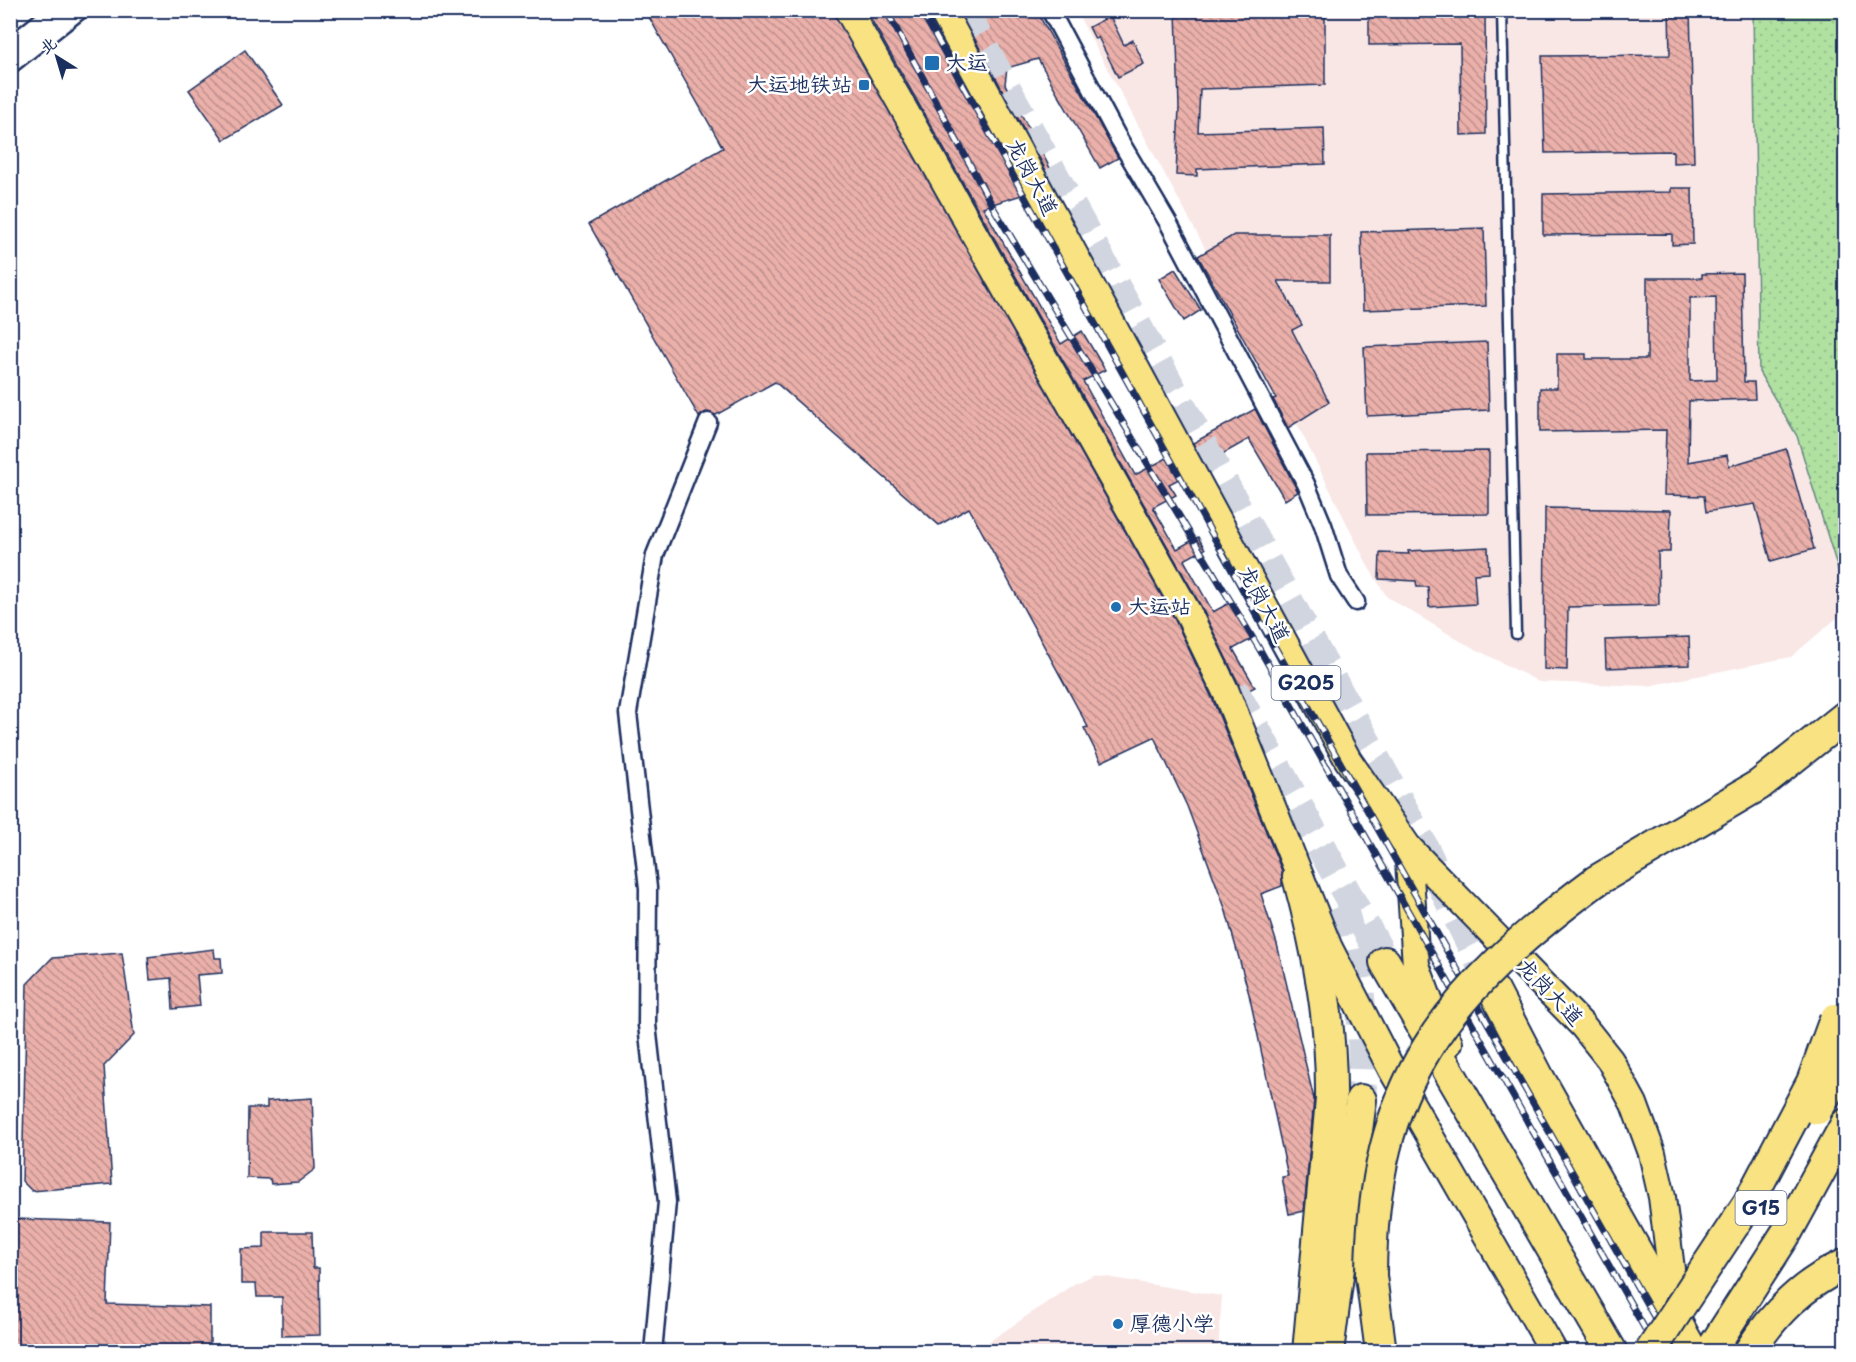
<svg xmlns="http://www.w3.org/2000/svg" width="1856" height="1362" viewBox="0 0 1856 1362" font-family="'Playpen Sans','LXGW WenKai TC',sans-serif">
  <defs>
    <pattern id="park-dots" width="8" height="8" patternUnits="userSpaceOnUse" patternTransform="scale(1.5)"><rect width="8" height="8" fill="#b0e1a1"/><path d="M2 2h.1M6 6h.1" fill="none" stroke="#97c18d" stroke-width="1.8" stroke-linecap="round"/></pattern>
    <pattern id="building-back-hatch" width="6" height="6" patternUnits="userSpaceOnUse" patternTransform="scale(1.5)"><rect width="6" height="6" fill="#ebb0aa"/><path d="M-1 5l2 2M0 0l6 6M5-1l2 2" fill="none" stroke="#be908e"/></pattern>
  </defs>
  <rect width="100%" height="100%" fill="#fff"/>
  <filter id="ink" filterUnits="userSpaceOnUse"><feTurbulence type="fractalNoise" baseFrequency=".0167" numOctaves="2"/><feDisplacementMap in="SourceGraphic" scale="12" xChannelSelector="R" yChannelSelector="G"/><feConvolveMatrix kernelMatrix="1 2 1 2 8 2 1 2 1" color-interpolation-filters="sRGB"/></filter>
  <g filter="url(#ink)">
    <g fill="#f9e7e6">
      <polygon points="1076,11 1754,11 1759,372 1799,442 1845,592 1845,611 1791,657 1648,686 1539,682 1462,642 1387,597 1369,568 1255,340"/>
      <polygon points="1094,1275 1222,1296 1218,1351 975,1351 1074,1284"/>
    </g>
    <polygon fill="url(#park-dots)" stroke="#668880" stroke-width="1.5" points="1753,11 1845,11 1845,592 1797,436 1759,372"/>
    <g fill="url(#building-back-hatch)" stroke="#1b2f5e" stroke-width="1.5" fill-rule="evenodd">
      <polygon points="645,10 833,10 1175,620 1212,698 1282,871 1282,886 1261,894 1277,944 1314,1099 1304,1211 1289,1214 1282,1177 1288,1176 1249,994 1225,908 1187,806 1154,737 1101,762 1084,728 1088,727 969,508 939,525 775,382 716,415 706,412 699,417 589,224 723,148"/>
      <polygon points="866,10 927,10 1025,194 983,207 1061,344 1082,331 1105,370 1083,381 1135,475 1167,458 1179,479 1169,484 1176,495 1153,507 1177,549 1198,537 1205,549 1184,560 1213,612 1231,602 1252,639 1233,649 1255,687 1243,693 1201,606"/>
      <polygon points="959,10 1036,10 1118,158 1100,168 1038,59 1007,68 1005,84 1058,183 1054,185"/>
      <polygon points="1176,10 1325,10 1325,85 1200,89 1198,132 1324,128 1325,164 1197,169 1197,176 1176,175 1179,107"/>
      <polygon points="1369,10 1485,10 1486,134 1461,135 1460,44 1369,45"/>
      <polygon points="1669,10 1690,10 1694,162 1673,163 1673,151 1545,153 1542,56 1670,55"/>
      <polygon points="1110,16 1124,45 1133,40 1144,64 1118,77 1098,37 1095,39 1089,27"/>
      <polygon points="245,50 283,105 224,140 189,90"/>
      <polygon points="1671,188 1692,188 1693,244 1672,245 1672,234 1543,235 1543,194 1671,192"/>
      <polygon points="1484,228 1486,306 1363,310 1361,232"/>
      <polygon points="1234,235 1330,235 1330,281 1278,281 1302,325 1292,330 1329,402 1288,428 1273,399 1276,398 1198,256"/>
      <polygon points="1175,269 1201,310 1184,321 1159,279"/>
      <path d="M1742 273 1744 382H1754L1755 399 1689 401 1688 462 1727 455 1729 466 1786 449 1814 549 1771 561 1755 504 1706 512 1704 496 1664 495 1666 430 1540 432V388H1557V354H1586V359H1647V278H1702V274ZM1716 297 1717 380 1690 381V298Z"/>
      <polygon points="1487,342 1489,410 1367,416 1364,347"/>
      <polygon points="1255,409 1298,492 1285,500 1249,439 1205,464 1193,443"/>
      <polygon points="1489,451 1489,514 1367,515 1366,452"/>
      <polygon points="1545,508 1671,510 1670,552 1658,552 1659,605 1568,607 1567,670 1544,669"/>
      <polygon points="1488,547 1489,573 1474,574 1476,604 1429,607 1428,587 1417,587 1416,581 1379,579 1380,553 1409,554 1408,551"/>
      <polygon points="1689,637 1690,665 1606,668 1605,640"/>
      <polygon points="214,949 215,958 221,958 222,973 197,975 200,1006 173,1009 171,978 150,980 148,957"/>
      <polygon points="122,953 134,1035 104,1066 112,1184 32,1191 22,1181 27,984 52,958"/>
      <polygon points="312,1098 315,1169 298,1182 271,1184 270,1179 247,1178 248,1108 267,1108 267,1101"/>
      <polygon points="15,1219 110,1222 107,1304 210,1307 210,1350 10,1352"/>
      <polygon points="264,1232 312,1232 313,1268 319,1268 320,1335 282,1336 282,1297 257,1297 256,1284 241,1284 241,1249 264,1248"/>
    </g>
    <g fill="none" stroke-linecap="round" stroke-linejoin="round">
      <g stroke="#d1d5df" stroke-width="30" stroke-dasharray="30 15" stroke-linecap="butt">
        <polyline points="963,10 1420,840 1494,991"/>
        <polyline points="1233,689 1385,962"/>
        <path d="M1342 906C1361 967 1366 1037 1361 1100"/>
      </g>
      <g stroke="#1b2f5e" stroke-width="13">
        <polyline id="lane" points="1502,10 1516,634"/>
      </g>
      <g stroke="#1b2f5e" stroke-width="21">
        <g id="street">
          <polyline points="1050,10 1116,134 1170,226 1306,484 1323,525 1339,576 1356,602"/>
          <polyline points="10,46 55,10"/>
          <polyline points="10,65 80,10"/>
          <polyline points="653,1352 667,1202 647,1025 648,888 628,713 655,555 708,422"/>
        </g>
      </g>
      <g stroke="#1b2f5e" stroke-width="30">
        <g id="primary">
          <polyline points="848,10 1188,613 1226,692 1329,948 1392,1070 1554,1352"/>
          <polyline points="942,10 1348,760 1408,847 1583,1026 1610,1060 1634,1104 1652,1153 1662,1197 1677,1317"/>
          <polyline points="1408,847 1416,965 1435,1017 1449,1043"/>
        </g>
      </g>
      <g stroke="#1b2f5e" stroke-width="34">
        <g id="highway">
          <path d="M1298 877C1318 950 1332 1023 1331 1099L1308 1352"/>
          <polyline points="1596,881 1759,785 1846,716"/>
          <polyline points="1385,962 1612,1352"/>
          <polyline points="1494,991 1538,1076 1693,1352"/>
          <polyline points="1371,1276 1381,1352"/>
          <polyline points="1328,1352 1361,1100"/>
          <polyline points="1710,1352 1787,1232 1846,1124"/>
          <path d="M1749 1352C1774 1313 1803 1284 1846 1264"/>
        </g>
      </g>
      <use href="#lane" stroke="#fff" stroke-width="8"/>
      <use href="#street" stroke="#fff" stroke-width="16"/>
      <use href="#primary" stroke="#f8e281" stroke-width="26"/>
      <use href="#highway" stroke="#f8e281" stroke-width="30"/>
      <g stroke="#1b2f5e" stroke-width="7">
        <g id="rail">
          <polyline points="886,10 993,207 1260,650 1658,1352"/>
          <polyline points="921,10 1272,642 1674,1352"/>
        </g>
      </g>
      <use href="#rail" stroke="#fff" stroke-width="4.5" stroke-dasharray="14" stroke-linecap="butt"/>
      <g stroke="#1b2f5e" stroke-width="34" stroke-linecap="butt">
        <g id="highway-bridge">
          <polyline points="1817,1109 1846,1060"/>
          <path d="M1371 1276C1372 1082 1445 993 1596 881"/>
          <polyline points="1650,1352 1749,1202 1812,1082 1835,1019"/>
        </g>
      </g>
      <use href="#highway-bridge" stroke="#f8e281" stroke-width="30"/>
    </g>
  </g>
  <g fill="#1f6fb2" stroke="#fff" stroke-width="2">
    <rect x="924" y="55" width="16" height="16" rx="3"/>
    <rect x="858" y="79" width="12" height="12" rx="3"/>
    <circle cx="1116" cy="607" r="6"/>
    <circle cx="1118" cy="1324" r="6"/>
  </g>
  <g text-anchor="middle" stroke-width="5" stroke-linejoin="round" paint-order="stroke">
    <g fill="#fff" stroke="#5f6d8e" stroke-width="1.5">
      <rect x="1271.5" y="666" width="69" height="34" rx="4.5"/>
      <rect x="1735.5" y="1191" width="51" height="34" rx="4.5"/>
    </g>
    <g font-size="20" font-weight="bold" fill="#1b2f5e">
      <text x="1306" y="690">G205</text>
      <text x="1761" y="1215">G15</text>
    </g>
    <g font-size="21" fill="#1b2f5e" stroke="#fff" text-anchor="start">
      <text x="946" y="70">大运</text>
      <text x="852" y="92" text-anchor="end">大运地铁站</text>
      <text x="1128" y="614">大运站</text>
      <text x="1130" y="1331">厚德小学</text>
    </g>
    <g font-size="21" fill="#1b2f5e" stroke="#fff">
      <text transform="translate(1032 177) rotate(62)" y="7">龙岗大道</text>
      <text transform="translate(1264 604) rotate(62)" y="7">龙岗大道</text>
      <text transform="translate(1550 992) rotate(46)" y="7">龙岗大道</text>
    </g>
  </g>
  <rect width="1856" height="1362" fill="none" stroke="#fff" stroke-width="36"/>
  <rect x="18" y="18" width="1820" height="1326" fill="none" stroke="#1b2f5e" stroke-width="2" filter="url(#ink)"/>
  <g transform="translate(57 57) rotate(323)" stroke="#ffffff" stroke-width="4.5" paint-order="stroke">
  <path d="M0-4.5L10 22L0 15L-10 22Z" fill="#1b2f5e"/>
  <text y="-9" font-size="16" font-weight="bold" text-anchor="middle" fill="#1b2f5e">北</text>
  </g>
</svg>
